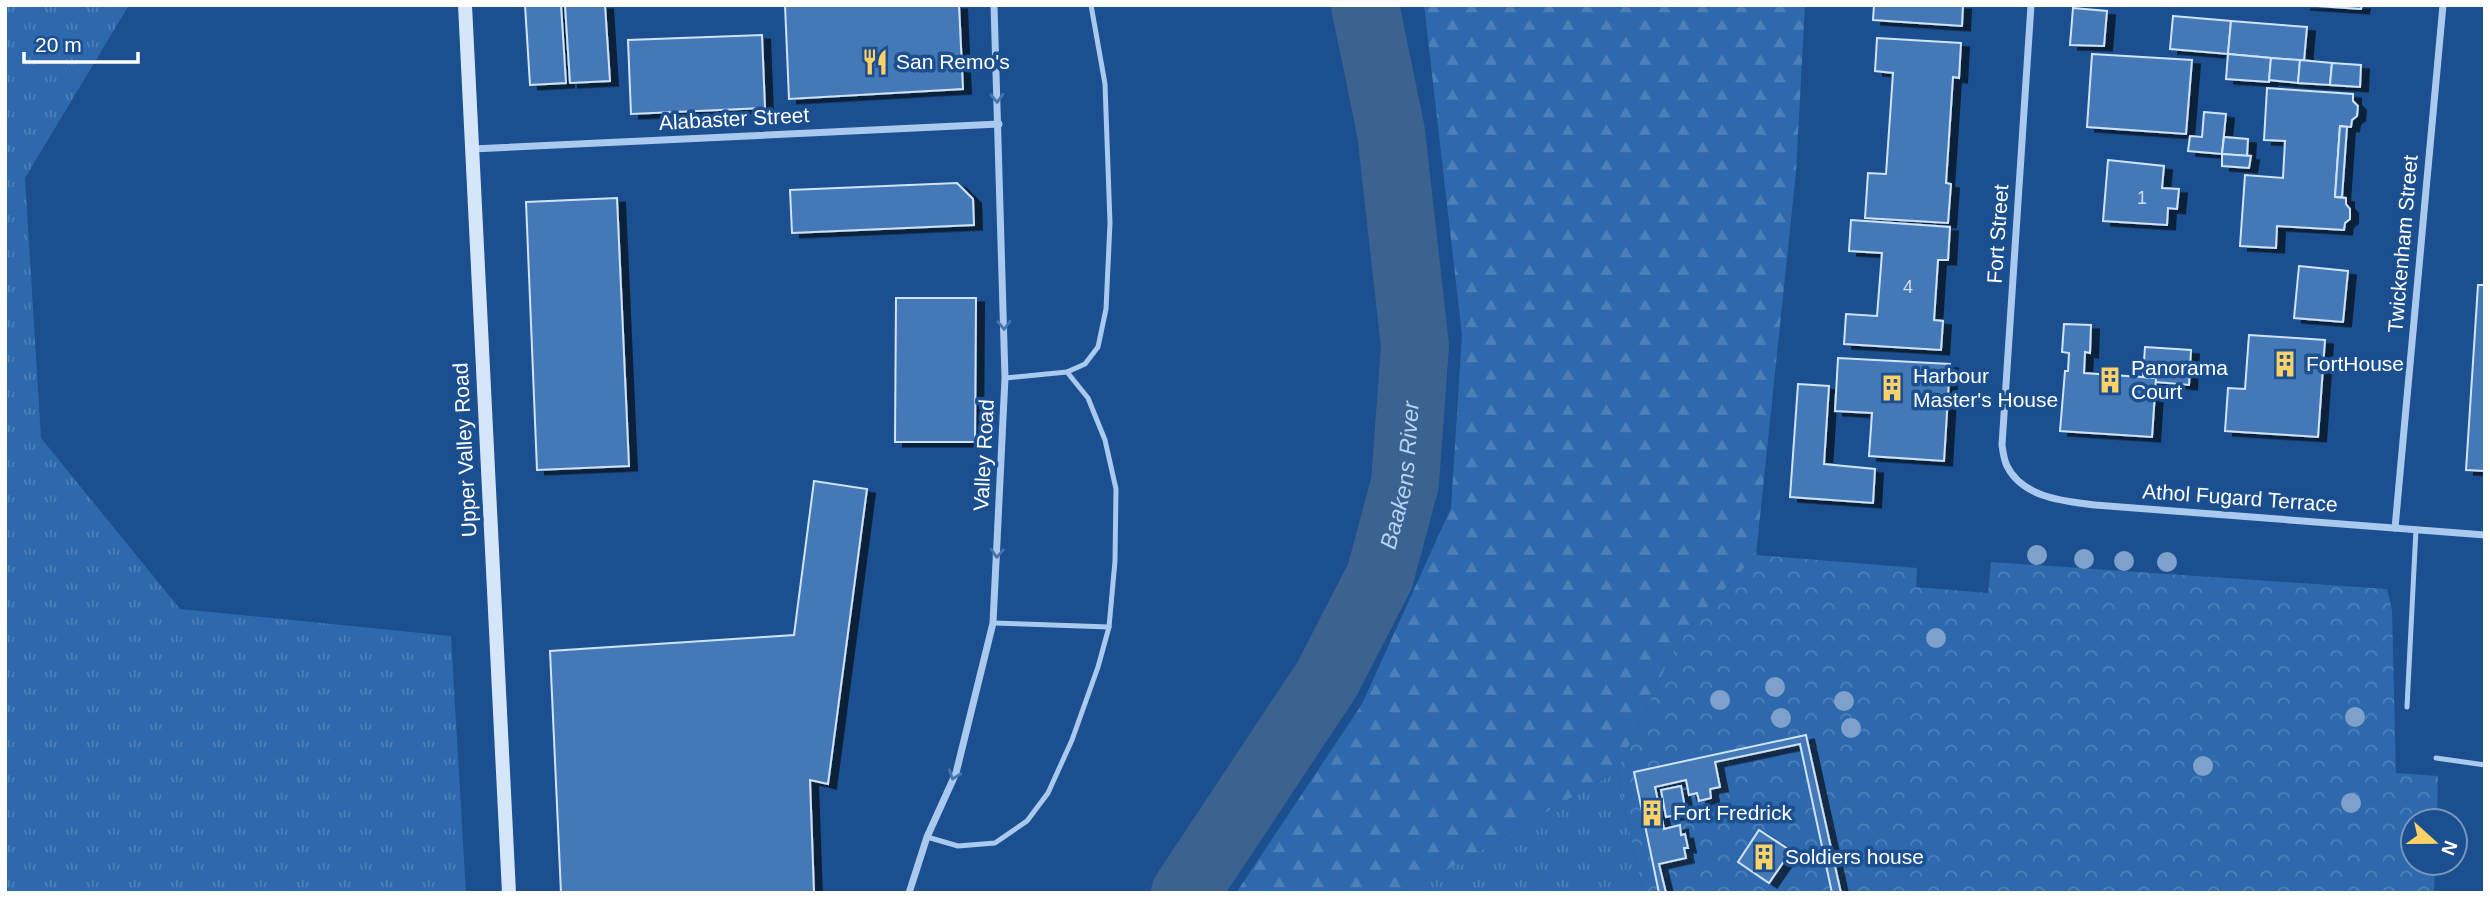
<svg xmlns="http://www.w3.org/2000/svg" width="2490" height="898" viewBox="0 0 2490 898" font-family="Helvetica,sans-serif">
  <defs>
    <pattern id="grass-tufts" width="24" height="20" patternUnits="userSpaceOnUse" patternTransform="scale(1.75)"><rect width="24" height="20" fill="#2e69ad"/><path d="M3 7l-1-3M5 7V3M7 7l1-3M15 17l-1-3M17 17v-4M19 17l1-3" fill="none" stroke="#4d80b9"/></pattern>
    <pattern id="forest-firs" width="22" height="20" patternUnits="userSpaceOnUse" patternTransform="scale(1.75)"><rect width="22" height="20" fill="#2e69ad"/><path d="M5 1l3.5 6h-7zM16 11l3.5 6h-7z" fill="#4d80b9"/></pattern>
    <pattern id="park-crowns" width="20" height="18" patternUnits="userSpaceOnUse" patternTransform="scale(1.75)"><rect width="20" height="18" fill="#2e69ad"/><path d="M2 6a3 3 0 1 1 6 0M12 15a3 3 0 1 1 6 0" fill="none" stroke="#4d80b9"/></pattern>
    <filter id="shadow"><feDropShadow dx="8" dy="4.5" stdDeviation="0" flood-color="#0009"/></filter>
  </defs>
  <rect width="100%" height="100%" fill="#1b4f8f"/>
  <g fill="url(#grass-tufts)">
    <polygon points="5,5 129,5 25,178 41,438 180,609 451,636 466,893 5,893"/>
    <polygon points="1617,771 1643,893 1399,893 1442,873"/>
  </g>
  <polygon fill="url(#forest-firs)" points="1424,5 1805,5 1796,172 1756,555 1679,639 1617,771 1442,873 1399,893 1236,893 1362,704 1451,508 1462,335"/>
  <polygon fill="url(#park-crowns)" points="1756,555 1917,568 1916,587 1988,593 1991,562 2387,589 2392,610 2396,773 2438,776 2437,821 2413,821 2413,863 2435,863 2434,893 1643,893 1617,771 1679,639"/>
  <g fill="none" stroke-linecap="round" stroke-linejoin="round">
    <path stroke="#3c6290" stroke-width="68" id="s1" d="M1185 893 1327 679 1380 576 1405 483 1415 346 1391 132 1365 5"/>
  </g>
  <g fill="#4478b7" stroke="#cfe3fa" stroke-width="2" filter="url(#shadow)">
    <polygon points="525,5 561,5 566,83 530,85"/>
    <polygon points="565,5 605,5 610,81 570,83"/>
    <polygon points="785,5 959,5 963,89 789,99"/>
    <polygon points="1874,5 1963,5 1962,26 1873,20"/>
    <polygon points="2302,5 2362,5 2361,9"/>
    <polygon points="2073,8 2107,11 2104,46 2070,45"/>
    <polygon points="2173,16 2231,21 2228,54 2170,49"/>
    <polygon points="2231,21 2307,27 2304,61 2228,54"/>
    <polygon points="762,35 765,108 631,114 628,40"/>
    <polygon points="1877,38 1961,43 1959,78 1953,77 1946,183 1951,184 1948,223 1865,218 1868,173 1886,174 1893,73 1875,71"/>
    <polygon points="2092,54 2192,60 2186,134 2087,127"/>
    <polygon points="2228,54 2271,58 2269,82 2226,79"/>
    <polygon points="2271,58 2300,60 2298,83 2269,80"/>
    <polygon points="2300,60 2332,63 2330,85 2298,83"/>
    <polygon points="2332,63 2361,65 2360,87 2330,85"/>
    <polygon points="2267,88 2353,94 2353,101 2358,106 2357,116 2352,120 2351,127 2340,126 2335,197 2346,198 2346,204 2350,209 2350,219 2345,223 2344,230 2277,226 2276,248 2240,246 2245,175 2283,178 2285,141 2264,140"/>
    <polygon points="2204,112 2226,114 2222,154 2188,151 2190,136 2202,137"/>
    <polygon points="2340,126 2347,127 2342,197 2335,197"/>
    <polygon points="2224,137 2248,139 2247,156 2222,154"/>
    <polygon points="2222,154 2251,156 2249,168 2222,166"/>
    <polygon points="2108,160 2164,166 2162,188 2179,189 2177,209 2168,208 2167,225 2103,221"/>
    <polygon points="957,183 973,199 974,225 792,233 790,190"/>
    <polygon points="617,198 629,466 537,470 526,202"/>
    <polygon points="1851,220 1950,227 1948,260 1938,260 1934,320 1943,321 1941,350 1844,344 1846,314 1877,316 1882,253 1849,251"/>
    <polygon points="2299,266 2348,271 2343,322 2294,318"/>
    <polygon points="2478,285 2485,285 2485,471 2466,470"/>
    <polygon points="896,298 976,298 975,442 895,442"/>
    <polygon points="2064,324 2091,325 2090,353 2085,352 2084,373 2156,378 2152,437 2060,431 2065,371 2068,371 2069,353 2062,352"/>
    <polygon points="2249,335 2325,340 2318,437 2225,431 2228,388 2245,389"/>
    <polygon points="2145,347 2191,350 2189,385 2156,382 2156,378 2143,377"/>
    <polygon points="1838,358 1950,364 1944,461 1869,456 1872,413 1835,411"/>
    <polygon points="1798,384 1829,386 1824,464 1875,469 1873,503 1790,497"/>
    <polygon points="814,481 867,489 828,784 810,780 814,893 561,893 550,651 794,635"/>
    <polygon points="1806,735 1841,893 1832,893 1800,744 1715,762 1720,787 1710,789 1711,798 1699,801 1697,793 1689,795 1686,780 1655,787 1664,829 1680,825 1681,835 1685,834 1688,848 1684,848 1686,858 1659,864 1666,893 1659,893 1634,772"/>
    <polygon points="1681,786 1686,813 1666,817 1661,790"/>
    <polygon points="1759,830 1791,851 1769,883 1738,862"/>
  </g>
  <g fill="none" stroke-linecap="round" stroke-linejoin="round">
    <g stroke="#a9c9ee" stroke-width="5">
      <polyline points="1005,378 1067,372 1085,364 1098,347 1106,309 1110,223 1105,84 1091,5"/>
      <polyline points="993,623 1109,627"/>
      <polyline points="2407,707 2416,529"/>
      <polyline points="2436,758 2485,765"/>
      <polyline points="927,837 958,846 995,843 1027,821 1048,793 1072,740 1098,667 1109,627 1115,561 1116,489 1105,440 1088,398 1067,372"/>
    </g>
    <g stroke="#a9c9ee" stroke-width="7">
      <path d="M2031 5 2002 445C2003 452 2004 460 2007 466 2023 498 2064 501 2095 505L2485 535"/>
      <polyline points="472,149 999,124"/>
      <polyline points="2395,528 2443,5"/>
      <polyline points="909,893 927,837 956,773 993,623 1005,378 994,5"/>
    </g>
    <polyline stroke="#d6e6fa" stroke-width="14" points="465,5 509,893"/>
  </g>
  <g fill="#7ea0ca">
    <circle cx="2037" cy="555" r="10"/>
    <circle cx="2084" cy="559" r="10"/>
    <circle cx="2124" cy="561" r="10"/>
    <circle cx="2167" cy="562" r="10"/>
    <circle cx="1936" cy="638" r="10"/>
    <circle cx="1775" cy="687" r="10"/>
    <circle cx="1720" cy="700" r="10"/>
    <circle cx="1844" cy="701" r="10"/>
    <circle cx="2355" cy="717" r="10"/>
    <circle cx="1781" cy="718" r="10"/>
    <circle cx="1851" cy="728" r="10"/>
    <circle cx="2203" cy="766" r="10"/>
    <circle cx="2351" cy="803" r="10"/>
  </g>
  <defs><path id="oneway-chevron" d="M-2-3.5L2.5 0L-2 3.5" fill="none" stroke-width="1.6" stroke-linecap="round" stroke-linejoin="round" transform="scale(1.75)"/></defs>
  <g stroke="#4674ac">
    <use href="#oneway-chevron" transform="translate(997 98) rotate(88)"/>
    <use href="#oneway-chevron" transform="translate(1004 325) rotate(88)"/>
    <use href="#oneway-chevron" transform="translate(997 553) rotate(93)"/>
    <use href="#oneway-chevron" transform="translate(954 775) rotate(110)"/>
  </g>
  <defs>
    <g id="restaurant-bare" transform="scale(2.1)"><path d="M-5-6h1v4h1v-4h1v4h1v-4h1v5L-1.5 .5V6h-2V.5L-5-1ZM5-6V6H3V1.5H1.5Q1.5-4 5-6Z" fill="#ffd166" stroke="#1b4f8f" stroke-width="2.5" paint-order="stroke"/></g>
    <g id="building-bare" transform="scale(2.1)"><path d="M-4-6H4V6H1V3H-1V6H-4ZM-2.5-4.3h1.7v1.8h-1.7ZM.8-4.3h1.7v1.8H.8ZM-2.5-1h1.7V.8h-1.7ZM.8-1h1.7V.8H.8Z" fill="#ffd166" stroke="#1b4f8f" stroke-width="2.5" paint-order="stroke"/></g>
  </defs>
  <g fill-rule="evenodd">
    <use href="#restaurant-bare" x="875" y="62"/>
    <use href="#building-bare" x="2285" y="364"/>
    <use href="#building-bare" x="2110" y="380"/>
    <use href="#building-bare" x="1892" y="388"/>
    <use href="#building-bare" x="1652" y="813"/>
    <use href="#building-bare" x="1764" y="857"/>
  </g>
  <g text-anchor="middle" stroke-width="7" stroke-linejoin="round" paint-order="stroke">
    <g font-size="18" fill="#d0dded">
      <text x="2142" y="204">1</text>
      <text x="1908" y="293">4</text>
    </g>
    <g font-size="21" fill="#fff" stroke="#1b4f8f" text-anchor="start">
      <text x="896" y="69">San Remo's</text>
      <text x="2306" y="371">FortHouse</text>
      <text x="2131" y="375">Panorama<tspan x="2131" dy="24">Court</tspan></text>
      <text x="1913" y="383">Harbour<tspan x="1913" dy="24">Master's House</tspan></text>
      <text x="1673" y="820">Fort Fredrick</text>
      <text x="1785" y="864">Soldiers house</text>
    </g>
    <g font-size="21" fill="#fff" stroke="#1b4f8f">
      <text transform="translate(734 119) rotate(-3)" y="7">Alabaster Street</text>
      <text transform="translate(1998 234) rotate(-86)" y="7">Fort Street</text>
      <text transform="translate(2403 244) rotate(-85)" y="7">Twickenham Street</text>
      <text transform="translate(465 450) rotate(-93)" y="7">Upper Valley Road</text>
      <text transform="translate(984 455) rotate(-87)" y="7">Valley Road</text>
      <text transform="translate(2240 498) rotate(4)" y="7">Athol Fugard Terrace</text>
    </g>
    <g font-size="23" font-style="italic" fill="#b5d3f5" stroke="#1b4f8f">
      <text dy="8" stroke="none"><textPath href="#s1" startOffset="476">Baakens River</textPath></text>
    </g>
  </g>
  <rect width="2490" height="898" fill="none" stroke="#ffffff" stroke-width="14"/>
  <g transform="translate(2434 842) rotate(111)"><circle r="33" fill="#1b4f8f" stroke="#7695bc" stroke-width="2"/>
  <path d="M0-5L12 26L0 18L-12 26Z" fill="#ffd166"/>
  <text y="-10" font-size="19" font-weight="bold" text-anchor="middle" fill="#ffffff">N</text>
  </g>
  <path d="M24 52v10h114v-10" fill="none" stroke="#ffffff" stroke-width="3.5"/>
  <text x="35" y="52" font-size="21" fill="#ffffff" stroke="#1b4f8f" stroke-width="5" paint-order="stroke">20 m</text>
</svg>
